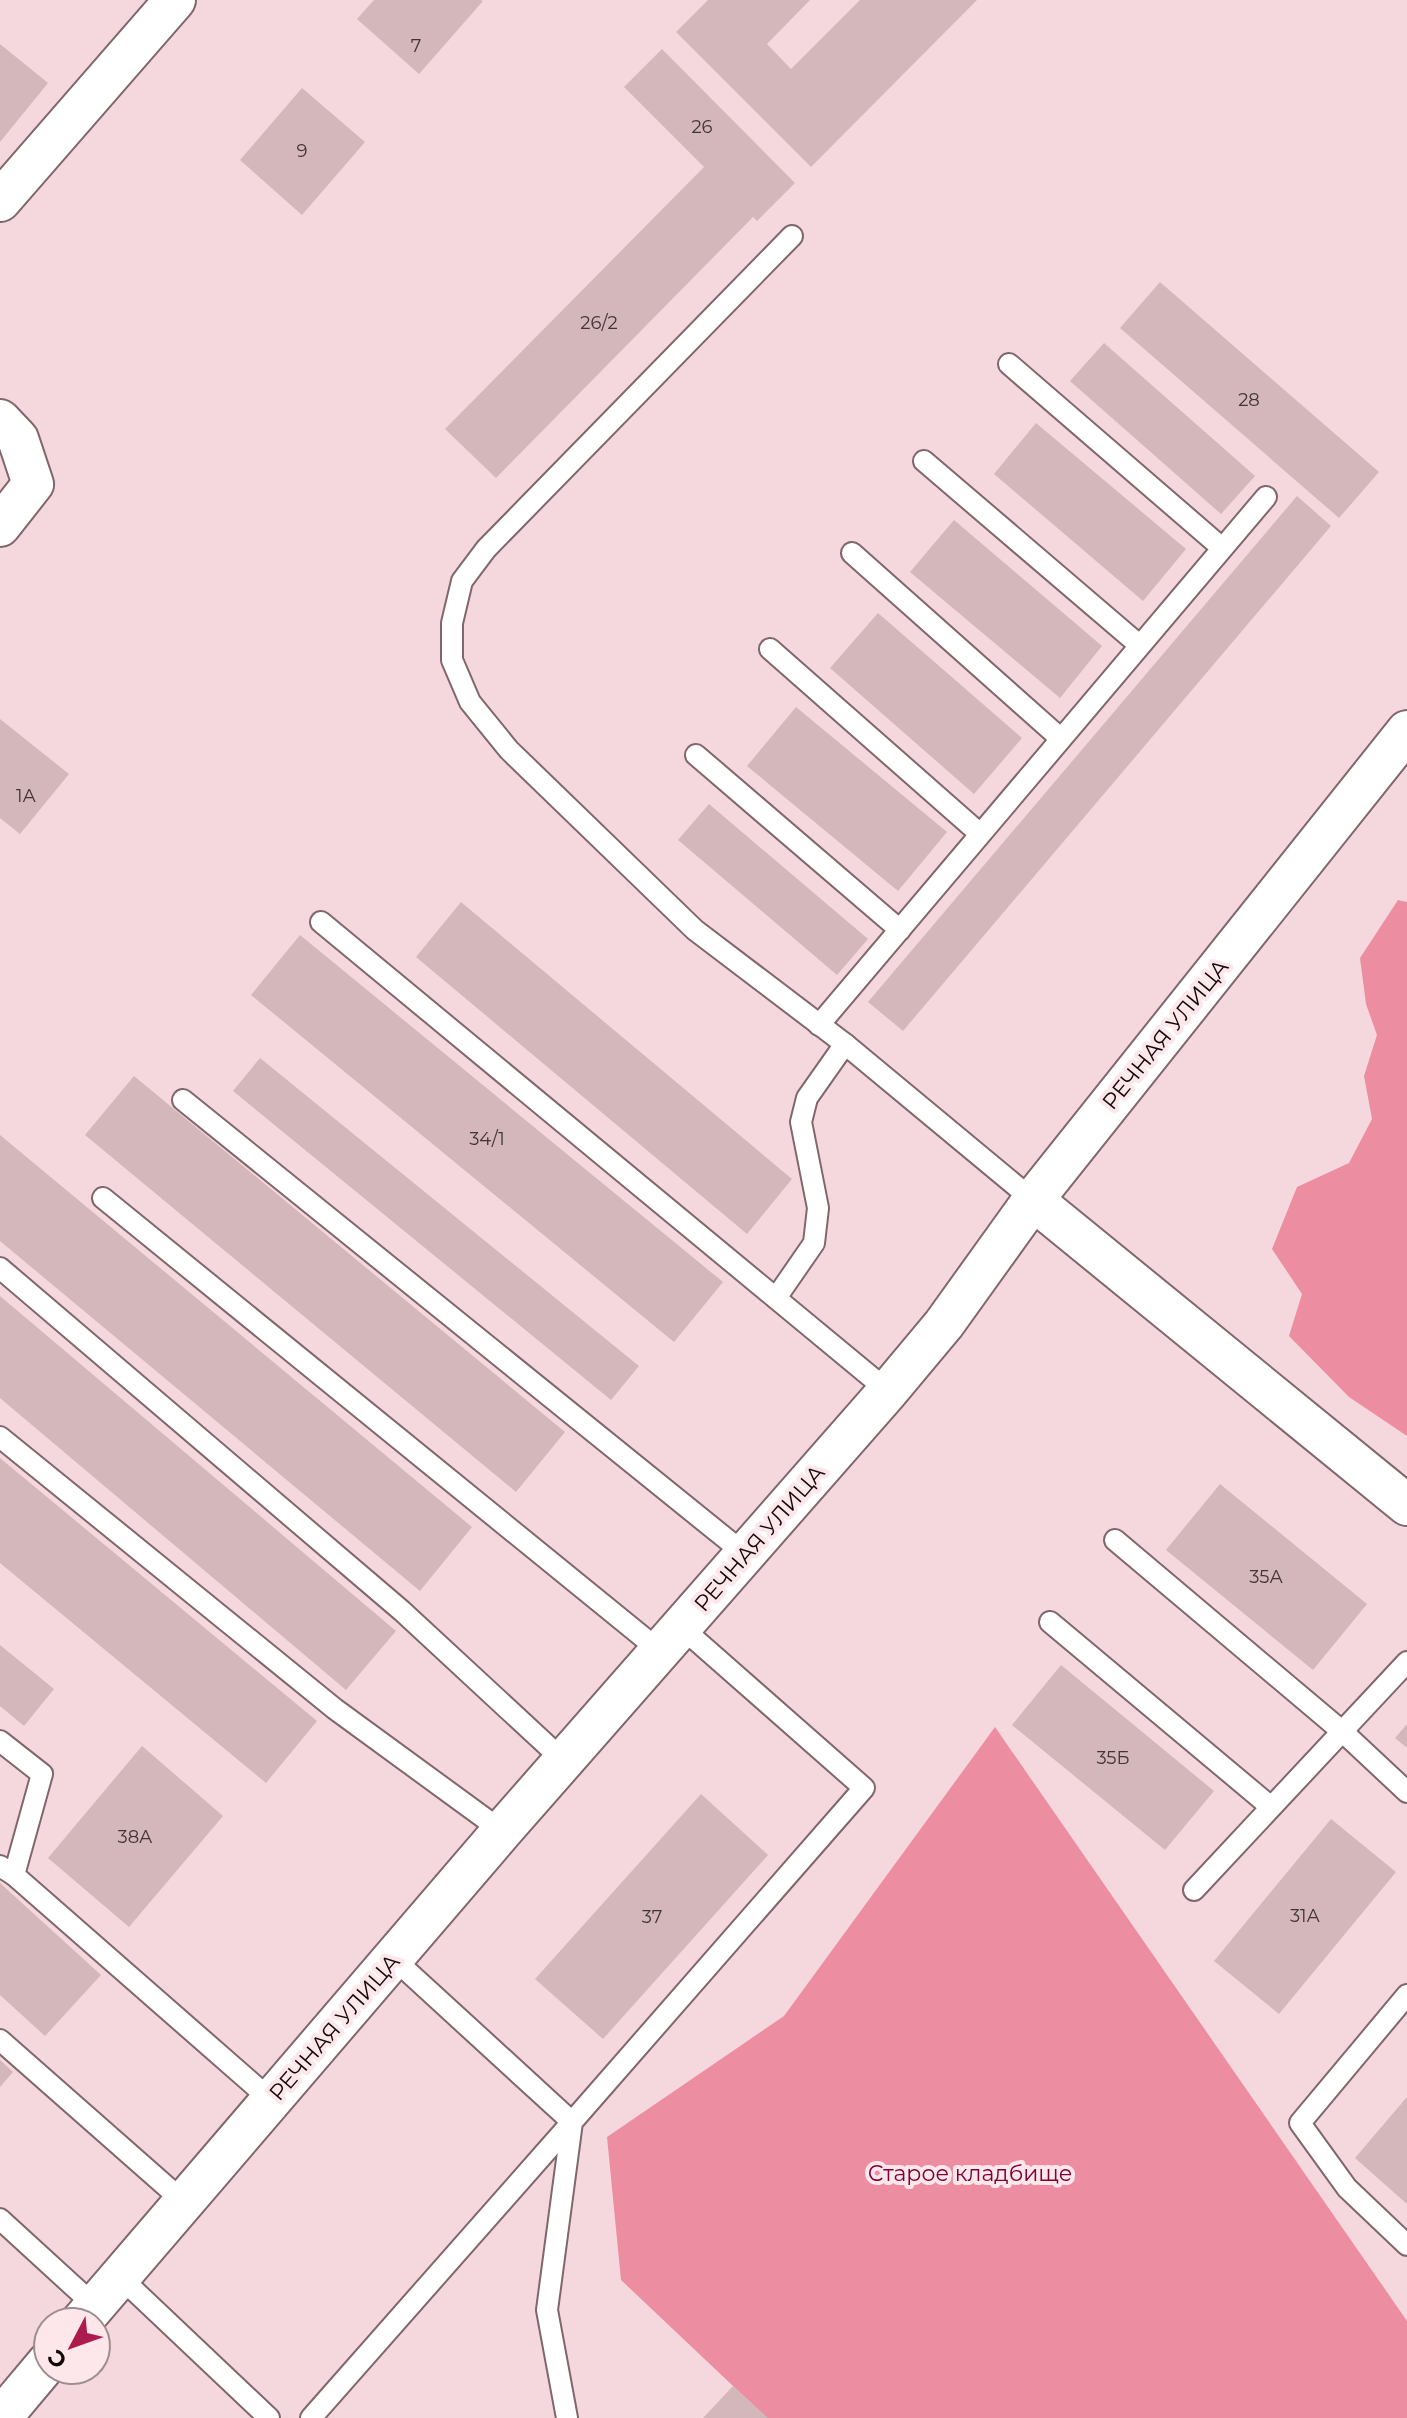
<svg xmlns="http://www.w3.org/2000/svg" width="1407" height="2418" viewBox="0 0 1407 2418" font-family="Montserrat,sans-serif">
  <rect width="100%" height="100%" fill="#f5d8dd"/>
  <g fill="#ed8da1">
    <polygon points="1398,900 1407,902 1407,1436 1349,1397 1289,1336 1302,1294 1272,1249 1297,1187 1349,1163 1372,1119 1364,1076 1377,1035 1366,1004 1360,958"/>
    <polygon points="995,1727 1407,2321 1407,2418 767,2418 621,2280 607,2137 784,2016"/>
  </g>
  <g fill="#d3b7bb">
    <polygon points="374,0 481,0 483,1 419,74 357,19"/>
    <polygon points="708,0 810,0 767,44 791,69 860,0 977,0 811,167 676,32"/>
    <polygon points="0,44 48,83 0,142"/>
    <polygon points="662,49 795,183 757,221 753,217 496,478 445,429 704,167 624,87"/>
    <polygon points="302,88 365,142 302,215 240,160"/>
    <polygon points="1160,282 1379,472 1339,518 1120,328"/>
    <polygon points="1104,343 1255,476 1221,514 1070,381"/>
    <polygon points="1036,423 1186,549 1143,601 994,474"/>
    <polygon points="1297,496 1331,526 903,1031 868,1002"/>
    <polygon points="954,520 1102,646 1060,698 910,572"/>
    <polygon points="878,613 1022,738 974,794 830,668"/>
    <polygon points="796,707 947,832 898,891 747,766"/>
    <polygon points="0,719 69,774 20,834 0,818"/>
    <polygon points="709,804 868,939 837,975 678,840"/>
    <polygon points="461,902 792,1179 747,1234 416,957"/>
    <polygon points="300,935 723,1282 674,1342 251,995"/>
    <polygon points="260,1058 639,1366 611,1400 233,1091"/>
    <polygon points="134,1076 565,1432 516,1492 85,1135"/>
    <polygon points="0,1135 472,1527 420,1591 0,1241"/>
    <polygon points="0,1296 396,1631 346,1690 0,1398"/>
    <polygon points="0,1458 317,1721 266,1783 0,1563"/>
    <polygon points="1220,1484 1367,1604 1313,1670 1166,1550"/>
    <polygon points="0,1645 54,1689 24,1726 0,1706"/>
    <polygon points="1061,1665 1214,1791 1165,1850 1012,1725"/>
    <polygon points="1407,1724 1407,1748 1395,1738"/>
    <polygon points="142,1746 223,1816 129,1927 48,1858"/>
    <polygon points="701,1794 768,1855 603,2039 535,1979"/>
    <polygon points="1331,1819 1396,1872 1279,2014 1214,1961"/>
    <polygon points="0,1883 101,1975 45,2036 0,1995"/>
    <polygon points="0,2060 13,2072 0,2087"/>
    <polygon points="1407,2097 1407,2204 1355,2158"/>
    <polygon points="733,2386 768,2418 703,2418"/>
  </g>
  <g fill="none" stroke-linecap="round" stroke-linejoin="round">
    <g stroke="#80676c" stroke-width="24">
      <g id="lane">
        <polyline points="792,236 486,549 462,581 452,623 452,660 470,702 509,750 695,930 845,1044 1033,1200"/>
        <polyline points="1009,364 1222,548"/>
        <polyline points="924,461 1138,644"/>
        <polyline points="852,553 1060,738"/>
        <polyline points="770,649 979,833"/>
        <polyline points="696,755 900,930"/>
        <polyline points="321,922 888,1391"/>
        <polyline points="819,1025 1266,497"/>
        <polyline points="183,1100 745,1554"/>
        <polyline points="103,1198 660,1651"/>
        <polyline points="0,1268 402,1611 564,1761"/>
        <polyline points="776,1298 814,1243 818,1208 801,1122 807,1098 845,1044"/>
        <polyline points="0,1437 335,1709 502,1831"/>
        <polyline points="1115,1540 1344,1733 1407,1792"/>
        <polyline points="1050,1622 1271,1807"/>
        <polyline points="0,1741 42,1774 14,1875"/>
        <polyline points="0,1866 14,1875 271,2100"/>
        <polyline points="1194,1890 1407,1662"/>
        <polyline points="1407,1995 1300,2123 1347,2188 1407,2245"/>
        <polyline points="0,2040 184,2202"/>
        <polyline points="0,2219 95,2306"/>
        <polyline points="120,2277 269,2418"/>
        <polyline points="311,2418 572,2122 393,1958"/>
        <polyline points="567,2418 547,2310 572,2122 864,1788 681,1627"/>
      </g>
    </g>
    <g stroke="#80676c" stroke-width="44">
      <g id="street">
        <polyline points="0,201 175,0"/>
        <polyline points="0,420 18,439 33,484 0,526"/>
        <polyline points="1033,1200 1407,1505"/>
        <polyline points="81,2322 502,1831 888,1391 944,1324 1033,1200 1407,731"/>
        <polyline points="1,2418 48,2362"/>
      </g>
    </g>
    <use href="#lane" stroke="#fff" stroke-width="20"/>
    <use href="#street" stroke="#fff" stroke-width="40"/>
  </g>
  <g text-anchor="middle" stroke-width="8" stroke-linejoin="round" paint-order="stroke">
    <g font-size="18" fill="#423436">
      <text x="416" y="52">7</text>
      <text x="702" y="133">26</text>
      <text x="302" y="157">9</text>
      <text x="599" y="329">26/2</text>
      <text x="1249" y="406">28</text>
      <text x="26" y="802">1А</text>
      <text x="487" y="1145">34/1</text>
      <text x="1266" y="1583">35А</text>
      <text x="1113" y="1764">35Б</text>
      <text x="135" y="1843">38А</text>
      <text x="1305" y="1922">31А</text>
      <text x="652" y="1923">37</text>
    </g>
    <g font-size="22" fill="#11080a" stroke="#fee7ea">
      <text transform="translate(1165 1034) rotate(-51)" y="8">РЕЧНАЯ УЛИЦА</text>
      <text transform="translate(759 1538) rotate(-49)" y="8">РЕЧНАЯ УЛИЦА</text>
      <text transform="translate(334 2027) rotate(-49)" y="8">РЕЧНАЯ УЛИЦА</text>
    </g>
    <g font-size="22" fill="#800036" stroke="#fee7ea">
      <text x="970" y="2181">Старое кладбище</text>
    </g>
  </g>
  <g transform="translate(72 2346) rotate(229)"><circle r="38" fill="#fee7ea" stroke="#9f8e90" stroke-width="2"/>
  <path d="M0-6L14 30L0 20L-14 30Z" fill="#ac1a4e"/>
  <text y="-12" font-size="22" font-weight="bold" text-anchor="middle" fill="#11080a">С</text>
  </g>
</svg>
